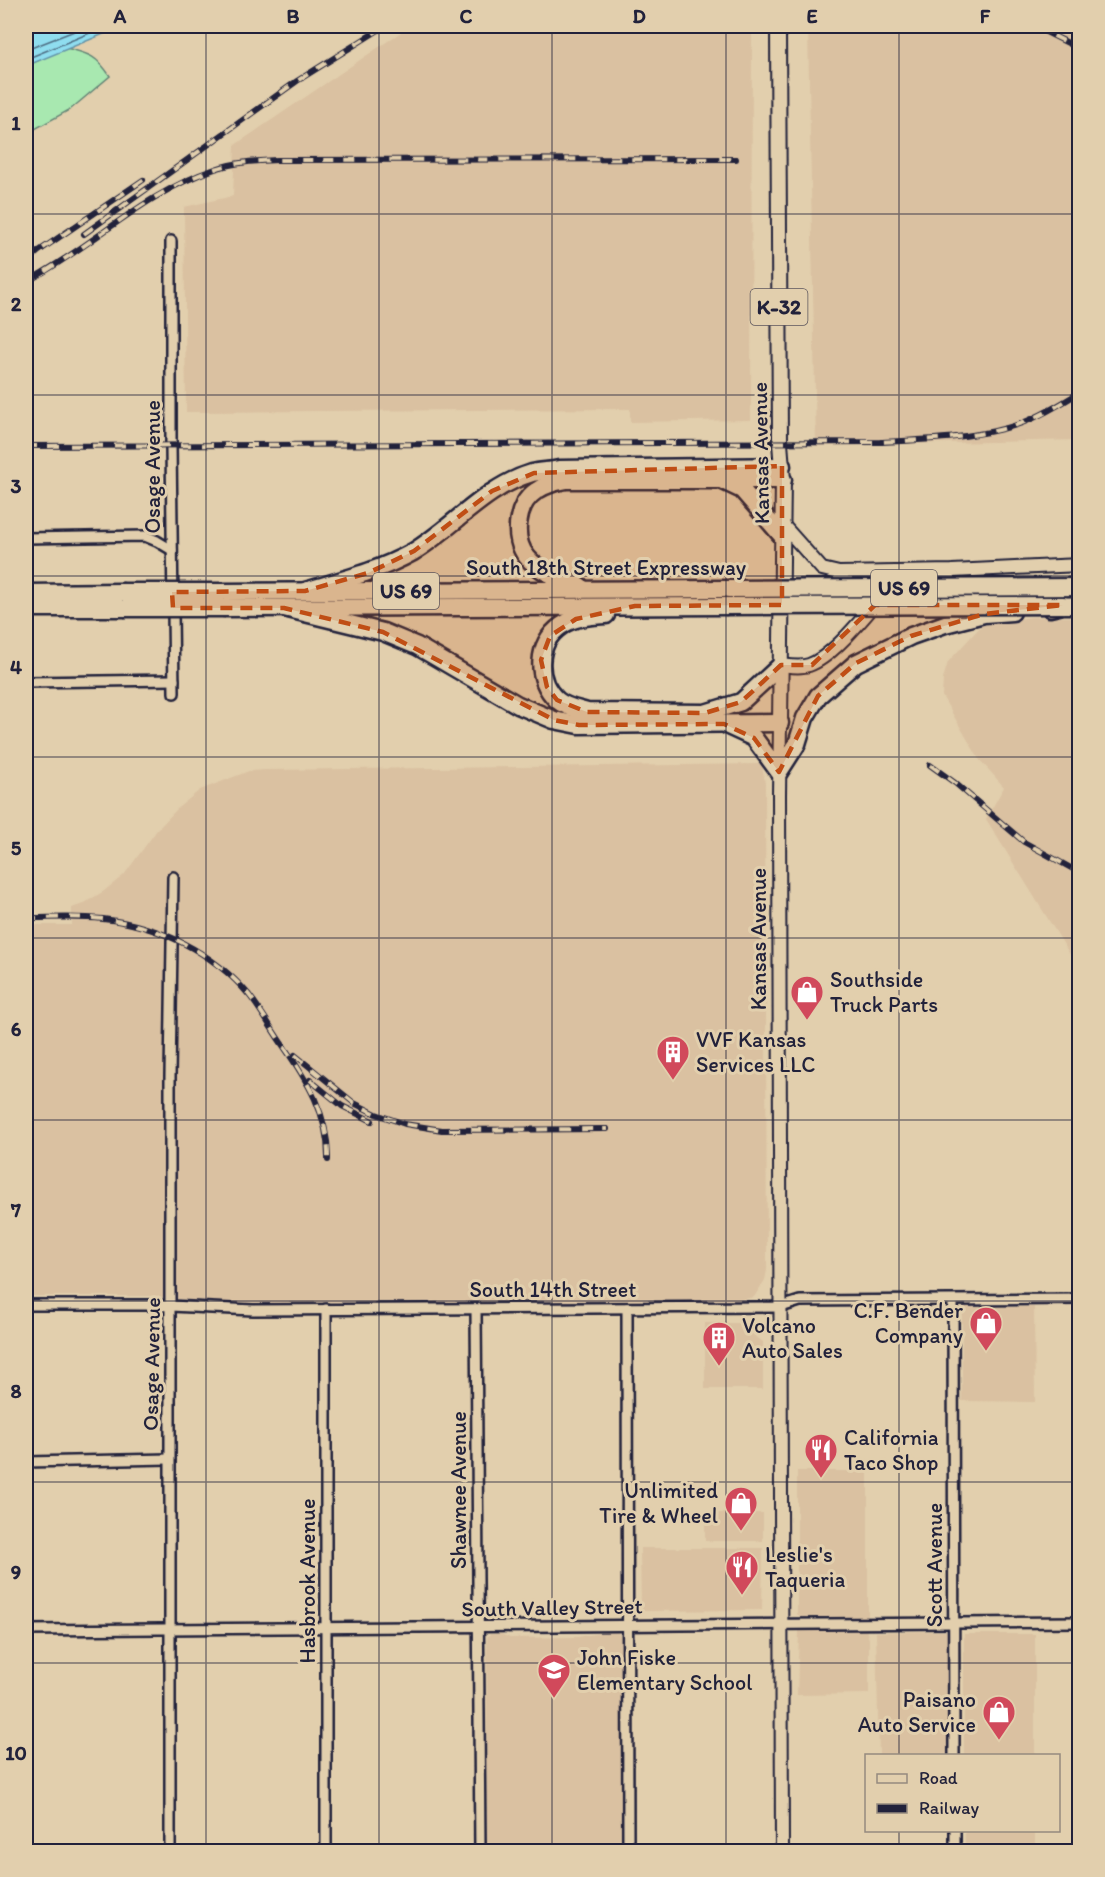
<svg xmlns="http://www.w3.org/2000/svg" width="1105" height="1877" viewBox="0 0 1105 1877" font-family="Itim,sans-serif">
  <rect width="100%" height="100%" fill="#e2cfad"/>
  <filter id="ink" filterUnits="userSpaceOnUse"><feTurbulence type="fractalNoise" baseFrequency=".0167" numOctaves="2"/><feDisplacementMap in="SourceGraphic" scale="12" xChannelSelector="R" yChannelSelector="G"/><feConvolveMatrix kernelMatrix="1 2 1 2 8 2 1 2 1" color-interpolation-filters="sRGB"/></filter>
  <g filter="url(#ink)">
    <g fill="#dac1a1">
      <polygon points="410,26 1079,26 1079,440 816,446 808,28 752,29 751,420 630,422 630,409 186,412 184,207 233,196 235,145"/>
      <polygon points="1031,617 1079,617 1079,969 986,819 1004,787 979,759 942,696 943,679 948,662 982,625"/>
      <polygon points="762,764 765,784 767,1270 765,1280 754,1297 737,1301 216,1303 151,1296 26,1296 26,925 72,925 72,908 83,904 104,891 124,875 157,830 179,807 200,790 249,771 266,770"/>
      <polygon points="964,1307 1034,1307 1035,1402 962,1401 962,1309"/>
      <polygon points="705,1323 738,1323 763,1342 763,1389 705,1389"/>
      <polygon points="797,1471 868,1471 868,1617 801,1617 797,1614"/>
      <rect x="705" y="1513" width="58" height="28"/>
      <polygon points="640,1548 763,1548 762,1610 641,1611"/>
      <polygon points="866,1630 869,1639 869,1694 797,1695 799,1631"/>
      <polygon points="947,1631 947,1755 879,1755 876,1632"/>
      <polygon points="605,1632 617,1632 622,1637 622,1851 486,1851 487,1637 490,1634 501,1634 510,1638 578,1637"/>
      <rect x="964" y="1634" width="71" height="121"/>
      <rect x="965" y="1831" width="70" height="20"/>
    </g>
    <path fill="#a8e8b0" stroke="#658576" stroke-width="1.5" d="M66 48C89 54 96 55 110 76L71 109 26 134V66Z"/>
    <polygon fill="#8fddef" stroke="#6392a7" stroke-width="1.5" points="26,26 123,26 26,66"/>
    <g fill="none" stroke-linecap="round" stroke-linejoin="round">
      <g stroke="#4e6d83" stroke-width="1.5">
        <polyline points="26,50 87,26"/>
        <polyline points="26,59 107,26"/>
      </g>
      <g stroke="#22223b" stroke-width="14">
        <g id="street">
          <polyline points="171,241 171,446 174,693"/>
          <polyline points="26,538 145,536 157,541 172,550"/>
          <polyline points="26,682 174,680"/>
          <polyline points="953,1301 954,1756"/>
          <polyline points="26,1305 150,1305 253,1310 781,1307 800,1301 1080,1299"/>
          <polyline points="627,1308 628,1852"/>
          <polyline points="326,1309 326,1852"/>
          <polyline points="476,1309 480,1852"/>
          <polyline points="26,1462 169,1459"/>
          <polyline points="26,1630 1080,1622"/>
          <polyline points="955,1830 955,1852"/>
          <polyline points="170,1852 170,1077 173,877"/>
        </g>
      </g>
      <g stroke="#22223b" stroke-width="16">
        <g id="secondary">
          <polyline points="782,524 822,569 839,573 952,571 1080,565"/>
          <path d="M781 665C790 666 800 668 809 665 832 657 861 620 877 602"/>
          <polyline points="780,723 779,795 782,1852"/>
        </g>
      </g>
      <g stroke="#22223b" stroke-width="18">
        <polyline id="primary" points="778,26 780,443 783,480 780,723"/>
      </g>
      <g stroke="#22223b" stroke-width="21">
        <g id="highway">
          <polyline points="723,481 742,490 783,537"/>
          <path d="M580 586C562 579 540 573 527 557 512 539 516 504 536 491 546 484 556 482 567 480H783"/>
          <path d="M305 591C342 580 379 571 413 552 454 527 485 487 532 473 541 471 550 471 559 469L782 466"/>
          <polyline points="223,592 728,589"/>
          <polyline points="26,593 122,592"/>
          <polyline points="26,608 124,608"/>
          <polyline points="225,608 725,606"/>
          <polyline points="284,608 383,632 417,646 518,705 554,720 579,725 780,723"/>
          <polyline points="1050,608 1063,605 1080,605"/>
          <path d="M606 615C590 616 573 617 561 626 536 643 535 680 557 700 565 707 577 709 587 712L705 713 741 702 781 665"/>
          <polyline points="728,726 754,738 779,772 797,744 805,718 818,696 856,663 911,636 945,624 984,614 1012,612"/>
        </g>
      </g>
      <use href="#street" stroke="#e2cfad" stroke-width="9"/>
      <use href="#secondary" stroke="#e2cfad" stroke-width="12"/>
      <use href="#primary" stroke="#e2cfad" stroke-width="14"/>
      <use href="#highway" stroke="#e2cfad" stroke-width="16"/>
      <g stroke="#22223b" stroke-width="6">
        <g id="rail">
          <polyline points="1034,26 1080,49"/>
          <polyline points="84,234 297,81 385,26"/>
          <polyline points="26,262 39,251 143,180"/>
          <path d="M26 282C91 248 143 193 215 169 235 162 257 161 278 160L736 159"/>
          <path d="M26 446 880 442C924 440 982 438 1022 423 1043 415 1061 404 1080 392"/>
          <polyline points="930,765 955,783 1024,842 1080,873"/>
          <path d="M26 918C51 918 77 916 103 919 158 925 213 952 249 995 261 1010 271 1028 282 1044 307 1080 329 1115 328 1160"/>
          <polyline points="295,1055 354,1103 376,1114 405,1124 442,1130 607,1129"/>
          <polyline points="310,1080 342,1106 372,1121"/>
        </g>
      </g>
      <use href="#rail" stroke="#e2cfad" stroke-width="4" stroke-dasharray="11" stroke-linecap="butt"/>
      <g stroke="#22223b" stroke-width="21" stroke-linecap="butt">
        <g id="highway-bridge">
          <polyline points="728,589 1080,587"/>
          <polyline points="122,592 223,592"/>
          <polyline points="725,606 1063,605"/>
          <polyline points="124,608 225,608"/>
        </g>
      </g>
      <use href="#highway-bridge" stroke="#e2cfad" stroke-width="16"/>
    </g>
  </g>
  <path fill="#c04e15" fill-opacity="0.2" stroke="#c04e15" stroke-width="4.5" stroke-dasharray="12 8" stroke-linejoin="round" d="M782 466V605L635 606 576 619 550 636 541 660 547 687 557 700 587 712 705 713 741 702 781 665H812L875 605H1063L984 614 911 636 856 663 818 696 779 772 754 738 724 724 579 725 554 720 383 632 284 608H173L172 592 305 591 368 573 414 551 492 491 534 473Z"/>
  <path fill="none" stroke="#22223b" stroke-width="1.5" stroke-opacity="0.55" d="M206 26V1852M379 26V1852M552 26V1852M726 26V1852M899 26V1756M26 214H1080M26 395H1080M26 576H1080M26 757H1080M26 938H1080M26 1120H1080M26 1301H1080M26 1482H1080M26 1663H1080M899 1830V1852"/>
  <defs>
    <g id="shop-pin" transform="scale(1.725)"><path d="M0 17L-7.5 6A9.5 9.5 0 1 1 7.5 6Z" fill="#d1495b" stroke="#e2cfad"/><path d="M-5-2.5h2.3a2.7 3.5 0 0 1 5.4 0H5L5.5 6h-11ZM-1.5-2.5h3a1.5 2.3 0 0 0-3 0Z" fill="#fff"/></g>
    <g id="building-pin" transform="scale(1.725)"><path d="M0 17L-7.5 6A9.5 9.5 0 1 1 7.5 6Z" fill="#d1495b" stroke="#e2cfad"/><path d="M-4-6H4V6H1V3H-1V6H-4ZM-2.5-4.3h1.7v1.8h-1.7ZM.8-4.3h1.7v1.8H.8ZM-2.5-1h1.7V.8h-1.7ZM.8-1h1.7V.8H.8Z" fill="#fff"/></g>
    <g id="restaurant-pin" transform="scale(1.725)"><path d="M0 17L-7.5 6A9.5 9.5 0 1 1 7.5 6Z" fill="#d1495b" stroke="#e2cfad"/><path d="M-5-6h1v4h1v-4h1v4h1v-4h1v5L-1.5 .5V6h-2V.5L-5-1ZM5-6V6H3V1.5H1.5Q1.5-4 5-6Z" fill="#fff"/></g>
    <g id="school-pin" transform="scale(1.725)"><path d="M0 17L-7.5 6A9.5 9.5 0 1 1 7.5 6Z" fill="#d1495b" stroke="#e2cfad"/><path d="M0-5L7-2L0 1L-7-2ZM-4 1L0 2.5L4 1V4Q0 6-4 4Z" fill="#fff"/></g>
  </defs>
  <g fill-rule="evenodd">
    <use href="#shop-pin" x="807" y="992"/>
    <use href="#building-pin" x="673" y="1052"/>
    <use href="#shop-pin" x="986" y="1323"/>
    <use href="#building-pin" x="719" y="1338"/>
    <use href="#restaurant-pin" x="821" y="1450"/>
    <use href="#shop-pin" x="741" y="1503"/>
    <use href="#restaurant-pin" x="742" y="1567"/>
    <use href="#school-pin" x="554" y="1670"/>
    <use href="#shop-pin" x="999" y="1712"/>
  </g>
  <g text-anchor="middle" stroke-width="6" stroke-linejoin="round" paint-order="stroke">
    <g fill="#e2cfad" stroke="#5c565d" stroke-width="1.5">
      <rect x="750.5" y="289" width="57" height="36" rx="4.5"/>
      <rect x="871" y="570" width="66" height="36" rx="4.5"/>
      <rect x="373" y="573" width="66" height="36" rx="4.5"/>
    </g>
    <g font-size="21" font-weight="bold" fill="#22223b">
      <text x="779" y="314">K-32</text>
      <text x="904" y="595">US 69</text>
      <text x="406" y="598">US 69</text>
    </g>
    <g font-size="22" fill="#22223b" stroke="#e2cfad">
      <text transform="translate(760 453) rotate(-91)" y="8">Kansas Avenue</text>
      <text transform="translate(152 467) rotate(-90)" y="8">Osage Avenue</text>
      <text x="606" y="575">South 18th Street Expressway</text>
      <text transform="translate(758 939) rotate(-90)" y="8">Kansas Avenue</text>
      <text x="553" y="1297">South 14th Street</text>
      <text transform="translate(151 1364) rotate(-89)" y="8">Osage Avenue</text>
      <text transform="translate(458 1490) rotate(-90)" y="8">Shawnee Avenue</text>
      <text transform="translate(934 1565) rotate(-90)" y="8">Scott Avenue</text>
      <text transform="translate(307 1581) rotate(-90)" y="8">Hasbrook Avenue</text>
      <text transform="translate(552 1607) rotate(-1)" y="8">South Valley Street</text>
    </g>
    <g font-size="22" fill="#22223b" stroke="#e2cfad" text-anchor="start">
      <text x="830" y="987">Southside<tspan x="830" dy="25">Truck Parts</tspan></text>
      <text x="696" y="1047">VVF Kansas<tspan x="696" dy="25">Services LLC</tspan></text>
      <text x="963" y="1318" text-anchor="end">C.F. Bender<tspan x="963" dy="25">Company</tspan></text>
      <text x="742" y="1333">Volcano<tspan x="742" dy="25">Auto Sales</tspan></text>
      <text x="844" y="1445">California<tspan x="844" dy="25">Taco Shop</tspan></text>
      <text x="718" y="1498" text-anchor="end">Unlimited<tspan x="718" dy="25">Tire &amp; Wheel</tspan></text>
      <text x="765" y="1562">Leslie's<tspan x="765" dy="25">Taqueria</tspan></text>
      <text x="577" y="1665">John Fiske<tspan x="577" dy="25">Elementary School</tspan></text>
      <text x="976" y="1707" text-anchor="end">Paisano<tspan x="976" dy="25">Auto Service</tspan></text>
    </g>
  </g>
  <rect width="1105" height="1877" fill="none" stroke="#e2cfad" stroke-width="66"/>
  <rect x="865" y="1754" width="195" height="78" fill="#e2cfad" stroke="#958a7f" stroke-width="1.5"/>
  <rect x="877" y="1774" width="30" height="9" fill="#e2cfad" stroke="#958a7f" stroke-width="1.5"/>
  <text x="919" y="1784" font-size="18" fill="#22223b">Road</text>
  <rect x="877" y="1804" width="30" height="9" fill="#22223b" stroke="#958a7f" stroke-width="1.5"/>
  <text x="919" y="1814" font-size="18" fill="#22223b">Railway</text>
  <rect x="33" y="33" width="1039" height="1811" fill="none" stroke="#22223b" stroke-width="2"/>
  <g font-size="20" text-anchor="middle" font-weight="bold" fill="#22223b">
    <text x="120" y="23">A</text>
    <text x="293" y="23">B</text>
    <text x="466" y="23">C</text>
    <text x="639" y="23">D</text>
    <text x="812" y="23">E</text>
    <text x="985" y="23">F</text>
    <text x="16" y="130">1</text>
    <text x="16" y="311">2</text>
    <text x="16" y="493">3</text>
    <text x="16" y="674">4</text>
    <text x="16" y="855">5</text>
    <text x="16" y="1036">6</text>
    <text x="16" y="1217">7</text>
    <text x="16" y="1398">8</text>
    <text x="16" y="1579">9</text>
    <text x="16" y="1760">10</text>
  </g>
</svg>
